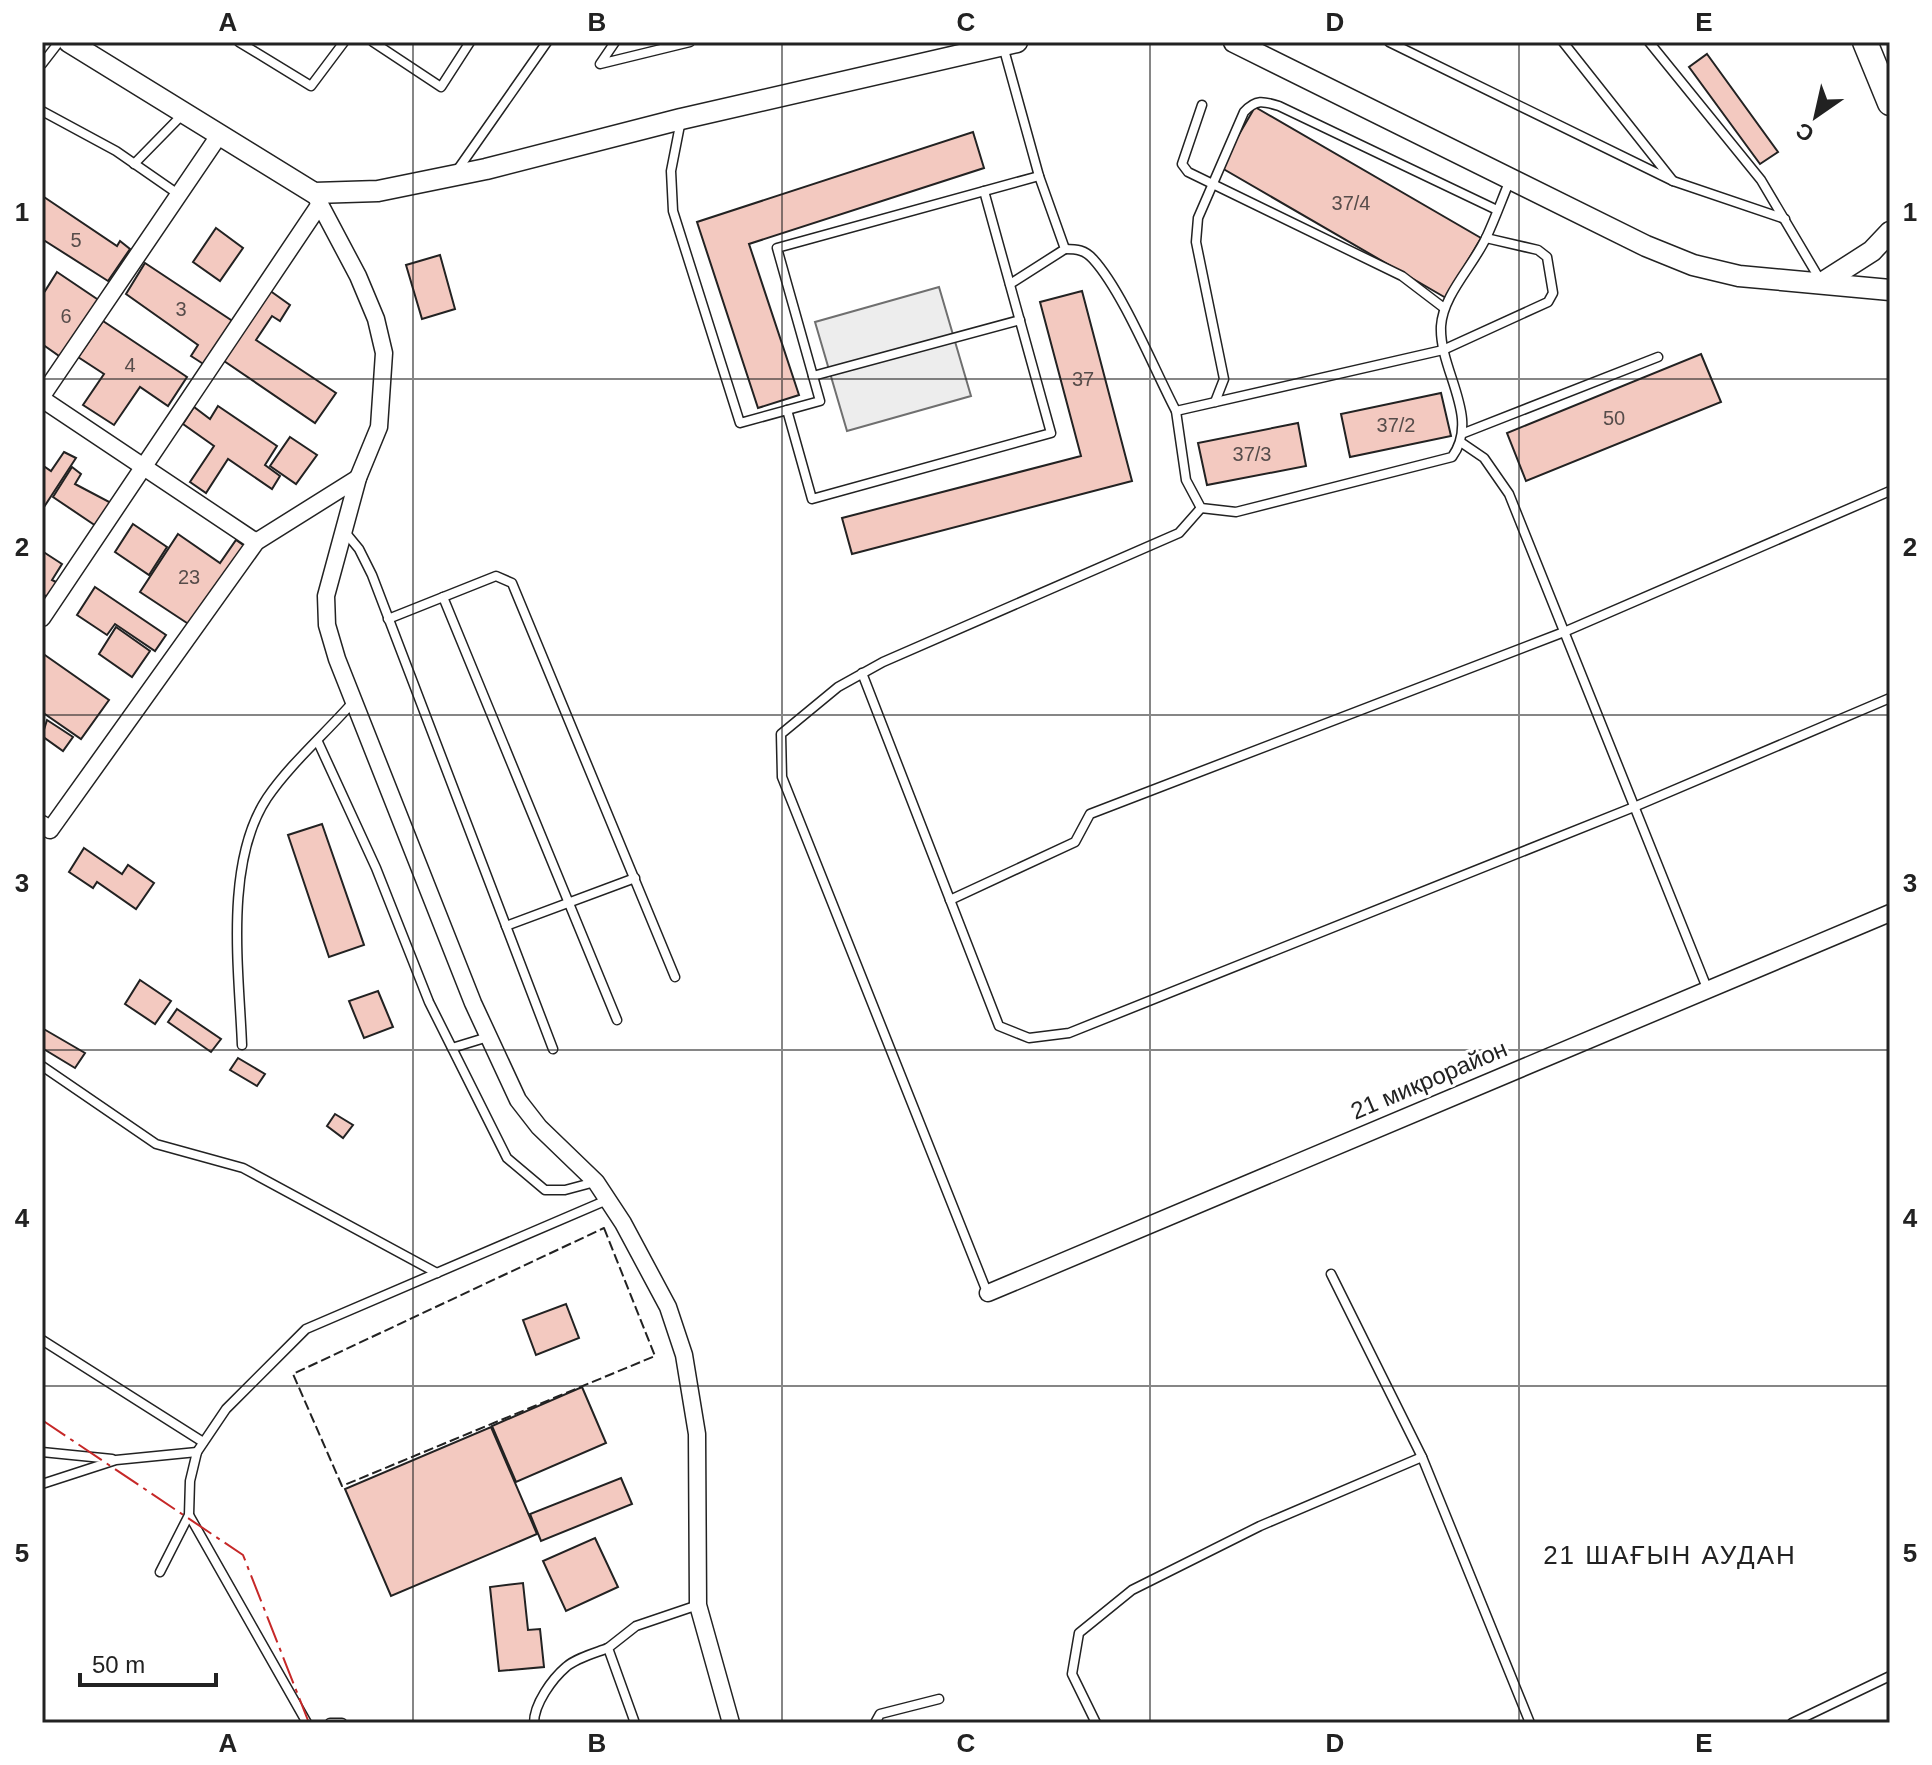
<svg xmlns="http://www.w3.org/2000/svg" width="1932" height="1765" viewBox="0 0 1932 1765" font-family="Helvetica,sans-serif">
  <rect width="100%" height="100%" fill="#fff"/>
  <polygon fill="#ededed" stroke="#6f6f6f" stroke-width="2" points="939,287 971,396 847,431 815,322"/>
  <g fill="#f3c9c0" stroke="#222" stroke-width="2">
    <polygon points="1707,54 1778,152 1760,164 1689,67"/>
    <polygon points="1255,107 1481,238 1446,298 1220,167"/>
    <polygon points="973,132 984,168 749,244 799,395 758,408 697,222"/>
    <polygon points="44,197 117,246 120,241 130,249 108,281 42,239"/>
    <polygon points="216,228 243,248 220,281 193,262"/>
    <polygon points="440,255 455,309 422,319 406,265"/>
    <polygon points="145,263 237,324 208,367 191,356 198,345 126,294"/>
    <polygon points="57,272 100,301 62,358 42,344 42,289 45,291"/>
    <polygon points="269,290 290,305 280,321 272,316 256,340 336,393 315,423 224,361"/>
    <polygon points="1082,291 1132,481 852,554 842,518 1081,456 1040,302"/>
    <polygon points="103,321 187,377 168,406 140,387 114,425 83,405 104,374 78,357"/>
    <polygon points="1701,354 1721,402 1526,481 1507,433"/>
    <polygon points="1441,393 1451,436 1350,457 1341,414"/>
    <polygon points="218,406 277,446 265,465 280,476 272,489 228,459 206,493 190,482 214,446 183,424 194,407 210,419"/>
    <polygon points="1298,423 1306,466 1207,485 1198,443"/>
    <polygon points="290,437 317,455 296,484 270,466"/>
    <polygon points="64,452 76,458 44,507 42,465 51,471"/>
    <polygon points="72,467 81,474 75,484 115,505 96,526 53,497"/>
    <polygon points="133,524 167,547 149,575 115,552"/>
    <polygon points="178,534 220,563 236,540 249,549 193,627 140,592"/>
    <polygon points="42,551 62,564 52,580 58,583 48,598 42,593"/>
    <polygon points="95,587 166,635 155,651 115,624 107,635 77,615"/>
    <polygon points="116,627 150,651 132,677 99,654"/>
    <polygon points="42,653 109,700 81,739 42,712"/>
    <polygon points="47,720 73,737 63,751 42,736"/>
    <polygon points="322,824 364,945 329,957 288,835"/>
    <polygon points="84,848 122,874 128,865 154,883 136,909 97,882 93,888 69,872"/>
    <polygon points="140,980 171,1001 155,1024 125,1004"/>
    <polygon points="378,991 393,1027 364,1038 349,1001"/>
    <polygon points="177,1009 221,1039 211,1052 168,1022"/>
    <polygon points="42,1028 85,1053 75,1068 42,1048"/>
    <polygon points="238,1058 265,1074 257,1086 230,1070"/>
    <polygon points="335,1114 353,1125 343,1138 327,1126"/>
    <polygon points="566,1304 579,1338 536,1355 523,1320"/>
    <polygon points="582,1387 606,1443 516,1482 492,1426"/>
    <polygon points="491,1427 537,1534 391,1596 345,1489"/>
    <polygon points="621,1478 632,1504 541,1541 530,1514"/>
    <polygon points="595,1538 618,1587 566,1611 543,1561"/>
    <polygon points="523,1583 528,1630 540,1629 544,1667 499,1671 490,1587"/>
  </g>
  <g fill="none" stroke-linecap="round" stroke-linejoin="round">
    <g stroke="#222" stroke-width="11">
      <g id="service">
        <polyline points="239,42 311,86 344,42"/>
        <polyline points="373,42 441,87 470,42"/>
        <polyline points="615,42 600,64 690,42"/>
        <polyline points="1389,42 1673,181 1563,42"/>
        <polyline points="1649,42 1761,180 1822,283"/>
        <polyline points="1003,46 1039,176 1065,249 1010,284"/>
        <polyline points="42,64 59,42"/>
        <polyline points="1202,105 1182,164 1188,172 1402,276 1444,308"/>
        <polyline points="42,111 116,151 178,194"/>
        <polyline points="681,120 671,171 673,211 740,423 820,401 777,248 1039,176"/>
        <polyline points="134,164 184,113"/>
        <polyline points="456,172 547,42"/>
        <polyline points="1673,181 1785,219"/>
        <path d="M1065 249C1077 249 1085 250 1093 259 1123 292 1154 369 1176 411L1443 350 1548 302 1553 293 1547 257 1538 250 1486 238"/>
        <polyline points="813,376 1020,320"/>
        <path d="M1215 402 1224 379 1196 242 1198 218 1244 112C1256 99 1263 101 1279 106L1497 210"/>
        <polyline points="787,410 812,499 1051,433 984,191"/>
        <path d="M1176 411 1186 480 1201 508 1236 512 1452 457C1481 417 1439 371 1441 326 1443 295 1473 266 1486 238 1495 219 1502 199 1510 180"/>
        <polyline points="1464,433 1658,357"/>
        <polyline points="1462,443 1484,458 1509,494 1707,988"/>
        <polyline points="345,532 359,549 372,575 553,1049"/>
        <polyline points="443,597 617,1020"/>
        <polyline points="388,619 496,576 512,583 675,977"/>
        <polyline points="862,673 999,1026 1029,1038 1069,1033 1634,807 1890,698"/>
        <polyline points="318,742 376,868 429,1002 507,1158 545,1190 565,1190 595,1182"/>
        <polyline points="950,900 1075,842 1090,814 1564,632 1890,491"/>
        <polyline points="506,926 635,878"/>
        <path d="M242 1045C239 970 224 863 267 798 290 764 326 733 353 702"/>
        <polyline points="452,1048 488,1037"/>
        <polyline points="42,1066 156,1144 243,1168 437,1273"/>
        <polyline points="1331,1274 1422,1457"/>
        <polyline points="987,1292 782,777 781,734 838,687 883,662 1179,533 1201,508"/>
        <polyline points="42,1340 203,1442"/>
        <polyline points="42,1452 112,1459"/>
        <polyline points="42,1484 116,1460 197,1452"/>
        <polyline points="160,1572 189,1515"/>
        <polyline points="307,1723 189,1515 190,1481 197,1452 226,1409 306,1329 607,1200"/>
        <polyline points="330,1723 342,1723"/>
        <path d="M534 1723C534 1704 552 1679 566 1667 576 1658 595 1653 608 1648"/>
        <polyline points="635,1723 608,1648 636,1626 698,1605"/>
        <polyline points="875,1723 880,1714 939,1699"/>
        <polyline points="1096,1723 1072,1674 1079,1633 1132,1590 1260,1526 1422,1457 1530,1723"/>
        <polyline points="1792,1723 1890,1676"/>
      </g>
    </g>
    <g stroke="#222" stroke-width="19">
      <g id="minor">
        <polyline points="314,193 358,276 376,319 384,353 379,427 358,478 326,596 327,625 337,659 473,1003 518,1100 539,1127 596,1182 623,1223 668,1307 684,1355 697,1434 698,1605 731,1723"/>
        <polyline points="42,396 220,134"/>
        <polyline points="42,399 256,542"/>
        <polyline points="42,618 320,204"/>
        <polyline points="42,824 50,830 256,542 358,478"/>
        <polyline points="988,1293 1890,913"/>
      </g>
    </g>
    <g stroke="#222" stroke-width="23">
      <g id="tertiary">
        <polyline points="69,42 314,193 378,191 486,169 681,119 1017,42"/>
        <polyline points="1234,42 1646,246 1693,265 1739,276 1890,290"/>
        <polyline points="1822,283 1872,251 1890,232"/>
      </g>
    </g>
    <g stroke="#222" stroke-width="27">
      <polyline id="secondary" points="1865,42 1890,103"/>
    </g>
    <use href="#service" stroke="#fff" stroke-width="8"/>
    <use href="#minor" stroke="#fff" stroke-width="16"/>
    <use href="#tertiary" stroke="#fff" stroke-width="20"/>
    <use href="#secondary" stroke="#fff" stroke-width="24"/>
    <polygon stroke="#222" stroke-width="2" stroke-dasharray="10 4" stroke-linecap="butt" points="604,1228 655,1356 342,1486 293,1374"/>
    <polyline stroke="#c62828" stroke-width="2" stroke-dasharray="28 6 4 6" stroke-linecap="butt" points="42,1420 243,1555 309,1723"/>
  </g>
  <path fill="none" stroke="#222" stroke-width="2" stroke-opacity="0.55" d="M413 42V1723M782 42V1723M1150 42V1723M1519 42V1723M42 379H1890M42 715H1890M42 1050H1890M42 1386H1890"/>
  <g text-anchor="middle" stroke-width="6" stroke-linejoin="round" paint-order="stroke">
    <g font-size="20" fill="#564c4a">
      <text x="1351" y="210">37/4</text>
      <text x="76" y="247">5</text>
      <text x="181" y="316">3</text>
      <text x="66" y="323">6</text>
      <text x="130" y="372">4</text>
      <text x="1083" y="386">37</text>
      <text x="1614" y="425">50</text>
      <text x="1396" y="432">37/2</text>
      <text x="1252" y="461">37/3</text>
      <text x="189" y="584">23</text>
    </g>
    <g font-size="24" fill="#222" stroke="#fff">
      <text transform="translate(1429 1080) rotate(-23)" y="8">21 микрорайон</text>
    </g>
    <g font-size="26" letter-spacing="2" fill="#222" stroke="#fff">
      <text x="1670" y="1564">21 ШАҒЫН АУДАН</text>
    </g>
  </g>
  <rect width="1932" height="1765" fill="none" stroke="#ffffff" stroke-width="88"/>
  <g transform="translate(1816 116) rotate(214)" stroke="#ffffff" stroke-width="6" paint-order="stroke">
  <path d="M0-6L14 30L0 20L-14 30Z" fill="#222222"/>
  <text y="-12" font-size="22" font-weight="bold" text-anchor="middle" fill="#222222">С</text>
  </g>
  <path d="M80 1673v12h136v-12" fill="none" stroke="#222222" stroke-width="4"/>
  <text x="92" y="1673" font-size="24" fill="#222222" stroke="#ffffff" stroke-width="6" paint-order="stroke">50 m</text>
  <rect x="44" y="44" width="1844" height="1677" fill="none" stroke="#222" stroke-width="3"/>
  <g font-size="26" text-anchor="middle" font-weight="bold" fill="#222">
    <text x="228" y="31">A</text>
    <text x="597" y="31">B</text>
    <text x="966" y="31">C</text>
    <text x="1335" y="31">D</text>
    <text x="1704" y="31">E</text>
    <text x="22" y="221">1</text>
    <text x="1910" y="221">1</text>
    <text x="22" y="556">2</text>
    <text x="1910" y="556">2</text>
    <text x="22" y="892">3</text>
    <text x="1910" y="892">3</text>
    <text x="22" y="1227">4</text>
    <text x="1910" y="1227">4</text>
    <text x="22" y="1562">5</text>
    <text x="1910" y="1562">5</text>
    <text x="228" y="1752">A</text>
    <text x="597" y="1752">B</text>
    <text x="966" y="1752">C</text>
    <text x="1335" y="1752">D</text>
    <text x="1704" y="1752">E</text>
  </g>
</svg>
